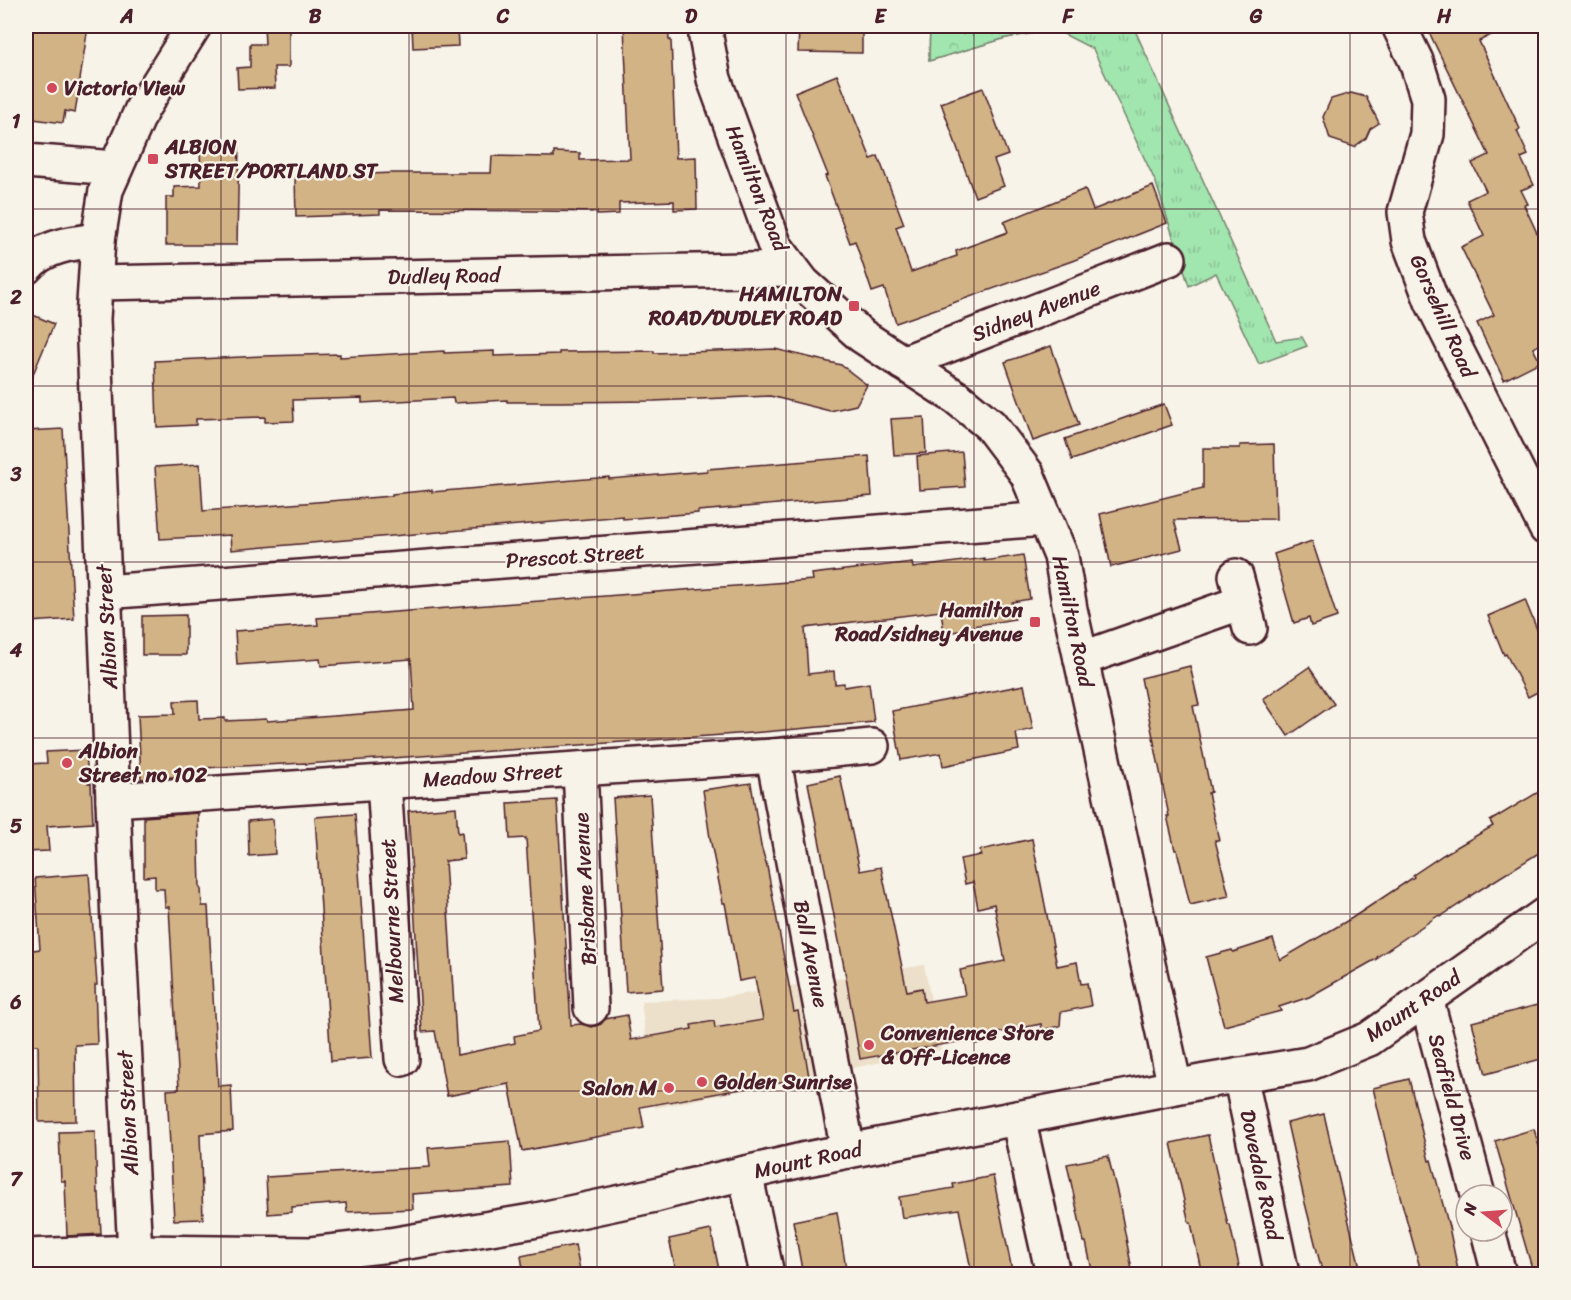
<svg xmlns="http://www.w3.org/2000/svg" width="1571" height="1300" viewBox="0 0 1571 1300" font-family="Sriracha,sans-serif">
  <defs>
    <pattern id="grass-tufts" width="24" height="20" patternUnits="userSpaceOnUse" patternTransform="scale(1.5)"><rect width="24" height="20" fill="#a1e5af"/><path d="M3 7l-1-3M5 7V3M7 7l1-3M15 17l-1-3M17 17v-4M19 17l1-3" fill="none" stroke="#8cc497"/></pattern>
    <pattern id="forest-crowns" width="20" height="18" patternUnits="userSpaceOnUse" patternTransform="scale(1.5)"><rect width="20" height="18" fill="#a1e5af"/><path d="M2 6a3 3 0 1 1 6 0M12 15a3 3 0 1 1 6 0" fill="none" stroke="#8cc497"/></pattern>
  </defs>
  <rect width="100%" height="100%" fill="#f7f3e8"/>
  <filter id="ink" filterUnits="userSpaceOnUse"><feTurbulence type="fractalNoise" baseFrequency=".0167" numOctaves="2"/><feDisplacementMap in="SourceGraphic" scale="12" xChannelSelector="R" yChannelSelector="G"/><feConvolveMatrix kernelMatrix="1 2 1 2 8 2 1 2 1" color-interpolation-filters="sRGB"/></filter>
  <g filter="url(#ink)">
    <polygon fill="#ece0ca" points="924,965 941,1050 655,1108 641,1001 718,998"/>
    <polygon fill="url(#grass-tufts)" stroke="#76826d" stroke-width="1.5" points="930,26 1133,26 1276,341 1302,337 1307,346 1259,364 1216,273 1189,286 1156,183 1093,49 1054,29 1006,38 929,61"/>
    <polygon fill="url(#forest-crowns)" stroke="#76826d" stroke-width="1.5" points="930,26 1075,26 1006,38 929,61"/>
    <g fill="#d1b385" stroke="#4a1f2b" stroke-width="1.5">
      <polygon points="26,26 88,26 75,113 65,111 63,123 26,118"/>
      <polygon points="264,26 289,26 289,67 274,67 275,88 238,89 237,68 250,67 250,44 265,44"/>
      <polygon points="412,26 457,26 458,46 413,48"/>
      <polygon points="624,26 668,26 669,40 671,40 676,158 696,157 697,209 674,210 674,201 619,203 619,214 597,215 597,212 539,211 380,210 380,214 296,217 295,177 394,173 491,173 492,156 554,157 554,152 580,153 580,160 630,159"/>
      <polygon points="799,26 862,26 862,53 798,52"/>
      <polygon points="1426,26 1509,26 1479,41 1520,129 1517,131 1528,155 1521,158 1534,185 1521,190 1528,204 1524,205 1545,250 1545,342 1533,348 1540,362 1504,380 1477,323 1494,315 1461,247 1484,236 1467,200 1486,191 1472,163 1489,155"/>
      <polygon points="837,75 871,159 878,156 904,224 896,227 911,272 957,256 956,251 1008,232 1004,222 1085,189 1093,210 1153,186 1167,223 1072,261 896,323 884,288 872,292 855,241 850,243 825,176 828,175 795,92"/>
      <polygon points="983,88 1008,155 994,160 1004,186 975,197 941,103"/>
      <polygon points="1351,93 1366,97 1379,123 1370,129 1366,138 1354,147 1330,139 1323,117 1331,99"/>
      <polygon points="239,143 237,245 166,245 166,197 174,197 174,187 201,186 200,144"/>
      <polygon points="26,312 54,324 26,391"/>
      <polygon points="1051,346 1079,425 1033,441 1005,362"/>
      <polygon points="775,349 841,365 867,385 856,405 830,411 770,396 654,401 560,402 507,402 507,400 454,403 453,398 362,403 362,398 293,400 294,421 265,422 265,417 196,419 196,425 157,427 155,361 263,356 340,354 340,357 444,351 444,353 494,351 494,356 559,354 559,352 654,351 654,353"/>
      <polygon points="1164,404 1172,425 1072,460 1065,439"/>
      <polygon points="924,417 926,453 894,455 891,419"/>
      <polygon points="63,429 74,619 30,622 26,537 26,431"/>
      <polygon points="1274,444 1276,519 1174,520 1182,549 1111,567 1100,514 1203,488 1203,448 1240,448 1240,445"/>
      <polygon points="962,452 965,487 919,490 917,456"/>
      <polygon points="869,456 872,496 698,511 698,513 623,519 623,516 231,550 230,535 160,539 155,467 200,464 203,511 392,496 392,494 432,490 432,492 609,477 609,479 707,471 707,469"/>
      <polygon points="1312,541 1337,617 1311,626 1309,618 1294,623 1274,554"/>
      <polygon points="1023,555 1030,599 1012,602 1015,619 966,627 967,630 944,633 941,611 805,628 808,674 834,671 835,684 844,683 844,687 869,683 874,722 751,733 306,764 306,763 202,768 202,775 141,779 138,715 175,714 174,701 198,700 199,719 225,718 225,721 266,719 267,721 414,710 411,659 321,666 320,659 237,665 235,631 318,625 317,618 813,580 812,574 912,562 913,568 984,558 984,561"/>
      <polygon points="1525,600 1545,649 1545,688 1528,697 1506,654 1504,655 1488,616"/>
      <polygon points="186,615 186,655 142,655 142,616"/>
      <polygon points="1190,666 1199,705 1193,706 1211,792 1208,793 1219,840 1215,840 1229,896 1190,905 1177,850 1175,850 1167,816 1169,816 1141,678"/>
      <polygon points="1309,667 1334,704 1288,736 1263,699"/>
      <polygon points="1024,685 1033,729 1016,733 1019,750 943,766 941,753 901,760 892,711"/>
      <polygon points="86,750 88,783 91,783 93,823 47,826 49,851 26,852 26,764 47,763 46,752"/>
      <polygon points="840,776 860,871 881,867 907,991 922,988 924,1002 965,995 960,970 1005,961 994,904 978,908 973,882 965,884 960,859 981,855 980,850 1032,839 1057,966 1077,962 1081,984 1087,983 1091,1006 1061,1012 1060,1026 1042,1030 1041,1024 997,1033 999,1039 975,1044 974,1039 860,1059 846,977 808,783"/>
      <polygon points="751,783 761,846 767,866 794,1012 798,1011 809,1077 640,1107 644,1128 522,1151 509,1084 447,1096 435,1031 422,1032 408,811 456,807 458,833 462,832 464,859 445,861 457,1055 515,1043 514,1036 539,1031 526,838 510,839 508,803 557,800 571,1025 581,1024 592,1027 601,1024 605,1019 627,1015 631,1040 692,1029 691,1025 714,1021 715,1028 763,1020 755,978 739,981 725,903 723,903 710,838 703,790"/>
      <polygon points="1545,788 1545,849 1470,896 1470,897 1440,917 1439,915 1377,957 1378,958 1309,997 1279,1007 1281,1011 1224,1026 1206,957 1232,950 1233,952 1273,939 1280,960 1352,918 1414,877 1413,875 1443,855 1493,826 1490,821"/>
      <polygon points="650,795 663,989 626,992 613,798"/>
      <polygon points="198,813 200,888 201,888 202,906 208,906 218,1086 231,1085 233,1131 200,1134 203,1219 174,1220 167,1090 179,1089 169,907 165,907 164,889 155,889 155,876 144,877 144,817"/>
      <polygon points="355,814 372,1058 331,1061 315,817"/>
      <polygon points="273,819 275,854 249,856 248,821"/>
      <polygon points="89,874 97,985 95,985 97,1044 75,1045 76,1121 39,1122 38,1045 26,1046 26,951 40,949 35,878"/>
      <polygon points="1545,1003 1545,1058 1486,1074 1472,1022"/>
      <polygon points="1409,1079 1429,1161 1431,1160 1449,1227 1459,1275 1422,1275 1390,1160 1373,1088"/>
      <polygon points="1324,1114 1344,1202 1362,1275 1323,1275 1305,1203 1287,1123"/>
      <polygon points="1534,1129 1545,1167 1545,1275 1534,1275 1495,1141"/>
      <polygon points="95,1131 97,1193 99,1193 101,1234 67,1236 65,1181 61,1181 59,1132"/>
      <polygon points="1208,1135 1228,1225 1230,1225 1241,1275 1202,1275 1191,1223 1189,1223 1171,1143"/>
      <polygon points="510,1141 513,1187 412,1194 413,1209 347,1212 346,1203 292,1207 292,1212 268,1214 266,1177 430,1167 428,1148"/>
      <polygon points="1108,1156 1118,1196 1133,1275 1093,1275 1086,1242 1084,1242 1067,1164"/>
      <polygon points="993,1176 1013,1275 972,1275 959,1209 902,1218 899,1197 954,1188 953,1184"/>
      <polygon points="837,1212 847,1275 803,1275 793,1221"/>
      <polygon points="711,1230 720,1275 677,1275 669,1239"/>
      <polygon points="575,1245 581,1275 524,1275 521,1256"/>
    </g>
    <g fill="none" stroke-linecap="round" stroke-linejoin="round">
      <g stroke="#4a1f2b" stroke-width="38">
        <g id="minor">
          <polyline points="706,26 706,37 714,79 775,246 803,283 862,336 957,398 990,425 1027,474 1061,556 1070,609 1175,1087"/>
          <polyline points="1399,26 1416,61 1428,99 1427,134 1405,212 1409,241 1432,302 1546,528"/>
          <polyline points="26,161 115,168"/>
          <path d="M26 267C43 246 72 243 98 240"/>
          <polyline points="96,283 792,269"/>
          <polyline points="903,363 1169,259"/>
          <polyline points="1236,576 1250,628"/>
          <polyline points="105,592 1045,519"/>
          <polyline points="1081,659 1243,602"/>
          <polyline points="773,756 848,1151"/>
          <polyline points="580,769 591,1008"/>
          <polyline points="384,782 402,1059"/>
          <polyline points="113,800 773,756 872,746"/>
          <polyline points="1426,998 1478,1195"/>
          <polyline points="1240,1075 1282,1274"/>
          <polyline points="1018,1118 1053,1274"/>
          <polyline points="745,1173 767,1274"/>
          <polyline points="1488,1231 1499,1274"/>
          <polyline points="135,1252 119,945 93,319 98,240 106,190 142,109 194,26"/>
          <polyline points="26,1256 135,1252 311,1254 390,1245 532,1221 655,1195 689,1186 802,1160 1206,1081 1308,1064 1369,1039 1546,914"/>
        </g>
      </g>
      <use href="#minor" stroke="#f7f3e8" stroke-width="33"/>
    </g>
  </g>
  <path fill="none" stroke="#4a1f2b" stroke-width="1.5" stroke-opacity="0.55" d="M221 26V1274M409 26V1274M597 26V1274M786 26V1274M974 26V1274M1162 26V1274M1350 26V1274M26 209H1546M26 386H1546M26 562H1546M26 738H1546M26 914H1546M26 1091H1546"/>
  <g fill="#d1495b" stroke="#f7f3e8" stroke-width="2">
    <circle cx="52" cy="88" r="6"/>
    <rect x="147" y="153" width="12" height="12" rx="3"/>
    <rect x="848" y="300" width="12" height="12" rx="3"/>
    <rect x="1029" y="616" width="12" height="12" rx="3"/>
    <circle cx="67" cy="763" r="6"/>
    <circle cx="869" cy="1045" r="6"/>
    <circle cx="702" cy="1082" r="6"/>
    <circle cx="669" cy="1088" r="6"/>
  </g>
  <g text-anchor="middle" stroke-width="4.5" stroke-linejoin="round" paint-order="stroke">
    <g font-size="21" font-weight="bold" fill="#4a1f2b" stroke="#f7f3e8" text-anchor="start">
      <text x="64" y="95">Victoria View</text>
      <text x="165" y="154">ALBION<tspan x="165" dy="24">STREET/PORTLAND ST</tspan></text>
      <text x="842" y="301" text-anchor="end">HAMILTON<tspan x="842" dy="24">ROAD/DUDLEY ROAD</tspan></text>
      <text x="1023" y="617" text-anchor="end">Hamilton<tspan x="1023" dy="24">Road/sidney Avenue</tspan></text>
      <text x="79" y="758">Albion<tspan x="79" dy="24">Street no 102</tspan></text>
      <text x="881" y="1040">Convenience Store<tspan x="881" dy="24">&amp; Off-Licence</tspan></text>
      <text x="714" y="1089">Golden Sunrise</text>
      <text x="657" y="1095" text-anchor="end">Salon M</text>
    </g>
    <g font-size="21" fill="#4a1f2b" stroke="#f7f3e8">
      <text transform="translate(757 188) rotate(68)" y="7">Hamilton Road</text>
      <text transform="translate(444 276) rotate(-1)" y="7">Dudley Road</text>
      <text transform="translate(1036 311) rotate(-21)" y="7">Sidney Avenue</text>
      <text transform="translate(1443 316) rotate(66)" y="7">Gorsehill Road</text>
      <text transform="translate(575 556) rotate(-4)" y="7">Prescot Street</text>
      <text transform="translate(1073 621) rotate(78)" y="7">Hamilton Road</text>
      <text transform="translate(107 627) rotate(-93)" y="7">Albion Street</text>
      <text transform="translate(493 775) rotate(-4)" y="7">Meadow Street</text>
      <text transform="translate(585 889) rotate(-93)" y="7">Brisbane Avenue</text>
      <text transform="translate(392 921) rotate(-93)" y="7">Melbourne Street</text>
      <text transform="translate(811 954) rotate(79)" y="7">Ball Avenue</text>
      <text transform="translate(1413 1006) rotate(-34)" y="7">Mount Road</text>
      <text transform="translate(1452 1097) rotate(75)" y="7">Seafield Drive</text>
      <text transform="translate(128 1113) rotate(-93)" y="7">Albion Street</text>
      <text transform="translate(808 1160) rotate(-12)" y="7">Mount Road</text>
      <text transform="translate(1261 1175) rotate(78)" y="7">Dovedale Road</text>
    </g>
  </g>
  <rect width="1571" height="1300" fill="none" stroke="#f7f3e8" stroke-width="66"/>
  <g transform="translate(1484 1213) rotate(286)"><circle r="28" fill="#f7f3e8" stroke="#b29e9c" stroke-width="1.5"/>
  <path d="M0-4.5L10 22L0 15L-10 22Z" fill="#d1495b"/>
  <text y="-9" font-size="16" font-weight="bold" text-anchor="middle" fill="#4a1f2b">N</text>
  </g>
  <rect x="33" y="33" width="1505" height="1234" fill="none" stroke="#4a1f2b" stroke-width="2"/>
  <g font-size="20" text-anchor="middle" font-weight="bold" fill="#4a1f2b">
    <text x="127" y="23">A</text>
    <text x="315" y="23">B</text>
    <text x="503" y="23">C</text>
    <text x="691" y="23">D</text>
    <text x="880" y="23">E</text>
    <text x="1068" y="23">F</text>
    <text x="1256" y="23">G</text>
    <text x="1444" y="23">H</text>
    <text x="16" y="128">1</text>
    <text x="16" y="304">2</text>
    <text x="16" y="481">3</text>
    <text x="16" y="657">4</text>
    <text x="16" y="833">5</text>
    <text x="16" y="1009">6</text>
    <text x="16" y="1186">7</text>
  </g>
</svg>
